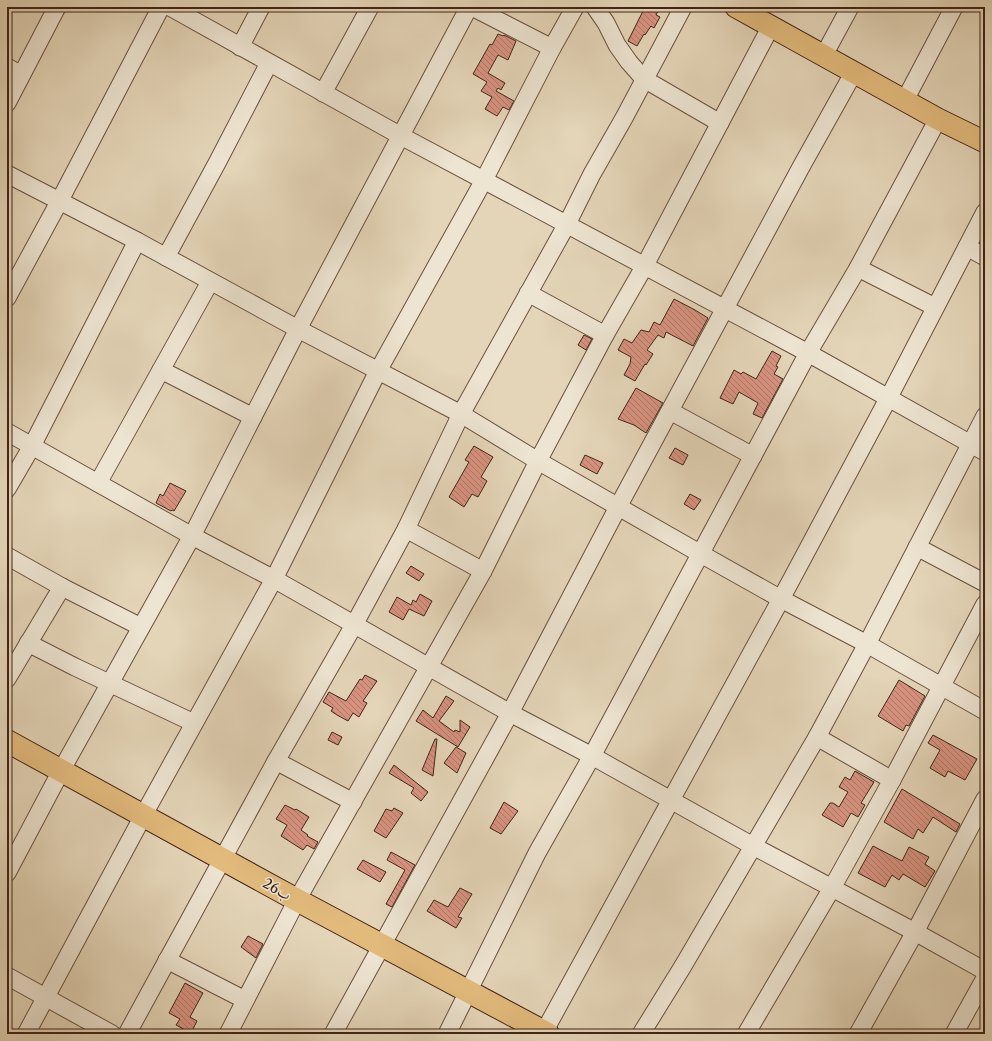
<svg xmlns="http://www.w3.org/2000/svg" width="992" height="1041" viewBox="0 0 992 1041" font-family="'Libre Caslon Text',Amiri,serif">
  <defs>
    <pattern id="building-back-hatch" width="6" height="6" patternUnits="userSpaceOnUse"><rect width="6" height="6" fill="#d89381"/><path d="M-1 5l2 2M0 0l6 6M5-1l2 2" fill="none" stroke="#b17869"/></pattern>
  </defs>
  <rect width="100%" height="100%" fill="#e4d5b8"/>
  <filter id="stains"><feTurbulence type="fractalNoise" baseFrequency=".005" numOctaves="4"/><feColorMatrix values="0 0 0 0 .2 0 0 0 0 .09 0 0 0 0 .02 0 0 0 .5 -.17"/></filter>
  <radialGradient id="worn" r=".72"><stop offset=".6" stop-color="#630" stop-opacity="0"/><stop offset="1" stop-color="#630" stop-opacity=".3"/></radialGradient>
  <g fill="url(#building-back-hatch)" stroke="#412416">
    <polygon points="645,7 660,7 656,15 660,17 654,28 651,26 645,35 644,34 637,46 628,41"/>
    <polygon points="498,34 503,36 504,35 516,41 508,60 498,55 488,73 505,83 501,90 498,88 496,91 514,101 509,110 503,107 497,116 485,109 492,97 481,91 487,82 473,74 490,44 492,45"/>
    <polygon points="674,299 695,310 708,318 693,346 666,332 664,338 658,335 647,350 653,354 646,365 645,364 635,381 624,375 630,364 631,357 618,350 624,339 632,343 641,330 649,332 654,322 660,325"/>
    <polygon points="584,335 592,339 586,350 578,345"/>
    <polygon points="772,351 781,356 776,366 778,367 774,374 783,379 762,418 753,414 758,403 739,392 733,404 720,398 734,370 741,374 743,372 756,379"/>
    <polygon points="636,388 663,403 646,433 634,425 618,419"/>
    <polygon points="474,446 493,457 481,477 487,481 478,497 472,494 464,507 449,497 469,462 465,460"/>
    <polygon points="675,448 688,455 683,465 669,458"/>
    <polygon points="585,455 603,463 597,474 580,465"/>
    <polygon points="170,483 186,491 174,511 172,510 171,511 156,503 160,494 163,496"/>
    <polygon points="690,494 701,500 694,510 684,504"/>
    <polygon points="411,566 424,574 419,581 406,573"/>
    <polygon points="420,594 432,601 424,616 409,609 403,620 389,612 397,597 411,605 413,600 416,602"/>
    <polygon points="365,675 377,681 363,701 367,703 359,717 353,713 348,721 337,715 331,711 333,708 323,702 329,692 346,701 360,679 362,680"/>
    <polygon points="899,680 925,696 909,726 906,725 903,731 878,716"/>
    <polygon points="446,696 454,701 439,721 454,732 455,730 460,732 460,720 470,727 458,747 416,721 423,710 433,718"/>
    <polygon points="332,732 342,737 338,745 328,740"/>
    <polygon points="933,735 977,759 965,780 948,771 945,777 930,768 940,750 928,743"/>
    <polygon points="435,739 437,739 433,776 422,770"/>
    <polygon points="456,747 466,753 457,773 444,763"/>
    <polygon points="394,765 428,792 421,801 411,793 414,788 389,773"/>
    <polygon points="855,771 874,782 861,803 865,805 858,817 851,813 843,827 822,815 830,803 833,803 839,807 848,792 839,787 845,777 850,780"/>
    <polygon points="902,789 960,824 956,832 933,817 923,833 918,829 913,839 884,822"/>
    <polygon points="504,802 518,811 501,834 490,828"/>
    <polygon points="285,805 295,810 296,809 309,817 301,830 308,835 307,836 318,842 314,849 307,845 303,850 281,836 287,825 276,819"/>
    <polygon points="394,808 403,813 386,838 374,831 386,809 392,811"/>
    <polygon points="873,846 902,861 909,847 929,857 925,864 935,871 925,887 903,874 899,880 892,875 885,887 858,873"/>
    <polygon points="391,852 415,865 392,907 386,904 405,870 387,860"/>
    <polygon points="363,860 386,872 380,882 357,869"/>
    <polygon points="460,888 472,894 458,917 462,918 456,928 427,911 434,900 448,907"/>
    <polygon points="248,936 263,944 256,958 241,947"/>
    <polygon points="185,983 203,993 190,1017 197,1021 191,1033 176,1025 180,1019 169,1013"/>
  </g>
  <g fill="none" stroke-linecap="round" stroke-linejoin="round">
    <g stroke="#6a503e" stroke-width="19">
      <g id="minor">
        <polyline points="170,7 401,136 808,353 985,452"/>
        <polyline points="472,7 552,48"/>
        <polyline points="595,7 606,23 617,45 629,62 644,79 720,123"/>
        <polyline points="240,47 261,7"/>
        <polyline points="824,55 850,7"/>
        <polyline points="7,67 21,75"/>
        <polyline points="323,93 370,7"/>
        <polyline points="905,100 954,7"/>
        <polyline points="7,103 57,7"/>
        <polyline points="7,174 137,241 298,329 461,414 538,461 701,554 781,599 867,644 985,711"/>
        <polyline points="967,247 985,257"/>
        <polyline points="166,257 217,163 269,63"/>
        <polyline points="858,268 935,307"/>
        <polyline points="528,293 605,335"/>
        <polyline points="7,298 59,202 161,7"/>
        <polyline points="161,370 253,417"/>
        <polyline points="670,411 753,456"/>
        <polyline points="7,432 192,536 274,579 510,713 592,756 753,846 915,932 985,971"/>
        <polyline points="98,483 210,282"/>
        <polyline points="7,489 32,446 137,241"/>
        <polyline points="406,529 483,571"/>
        <polyline points="917,547 985,583"/>
        <polyline points="7,556 62,587 141,627"/>
        <polyline points="28,643 75,667 194,723"/>
        <polyline points="7,679 62,587"/>
        <polyline points="817,737 892,780"/>
        <polyline points="276,761 353,802"/>
        <polyline points="7,873 61,771 192,536 298,329 469,7"/>
        <polyline points="167,960 245,1000"/>
        <polyline points="7,976 112,1034"/>
        <polyline points="544,1032 781,599 889,397 985,212"/>
        <polyline points="26,1034 143,816 274,579 378,371 484,180 552,48 575,7"/>
        <polyline points="127,1034 276,761 354,625 406,529 461,414 567,224 592,174 624,118 683,7"/>
        <polyline points="228,1034 297,900 483,571 538,461 605,335 644,267 771,26"/>
        <polyline points="333,1034 510,713 618,507 801,167 854,72"/>
        <polyline points="447,1034 537,853 592,756 808,353 858,268 938,119"/>
        <polyline points="641,1034 683,966 817,737 867,644 985,416"/>
        <polyline points="746,1034 832,888 892,780 985,604"/>
        <polyline points="858,1034 915,932 985,799"/>
        <polyline points="954,1034 985,978"/>
      </g>
    </g>
    <g stroke="#412416" stroke-width="23">
      <polyline id="major" points="736,7 938,119 985,142"/>
    </g>
    <g stroke="#412416" stroke-width="24">
      <polyline id="highway" points="7,741 297,900 548,1034"/>
    </g>
    <use href="#minor" stroke="#ede4d1" stroke-width="17"/>
    <use href="#major" stroke="#e2ba7c" stroke-width="21"/>
    <use href="#highway" stroke="#e2ba7c" stroke-width="22"/>
  </g>
  <g text-anchor="middle" stroke-width="3" stroke-linejoin="round" paint-order="stroke">
    <g font-size="14" fill="#412416" stroke="#ede4d1">
      <text transform="translate(277 889) rotate(29)" y="5">26ب</text>
    </g>
  </g>
  <rect width="992" height="1041" fill="none" stroke="#e4d5b8" stroke-width="24"/>
  <rect x="8" y="8" width="976" height="1025" fill="none" stroke="#412416" stroke-width="2"/>
  <rect x="12" y="12" width="968" height="1017" fill="none" stroke="#412416"/>
  <rect width="100%" height="100%" filter="url(#stains)"/>
  <rect width="100%" height="100%" fill="url(#worn)"/>
</svg>
